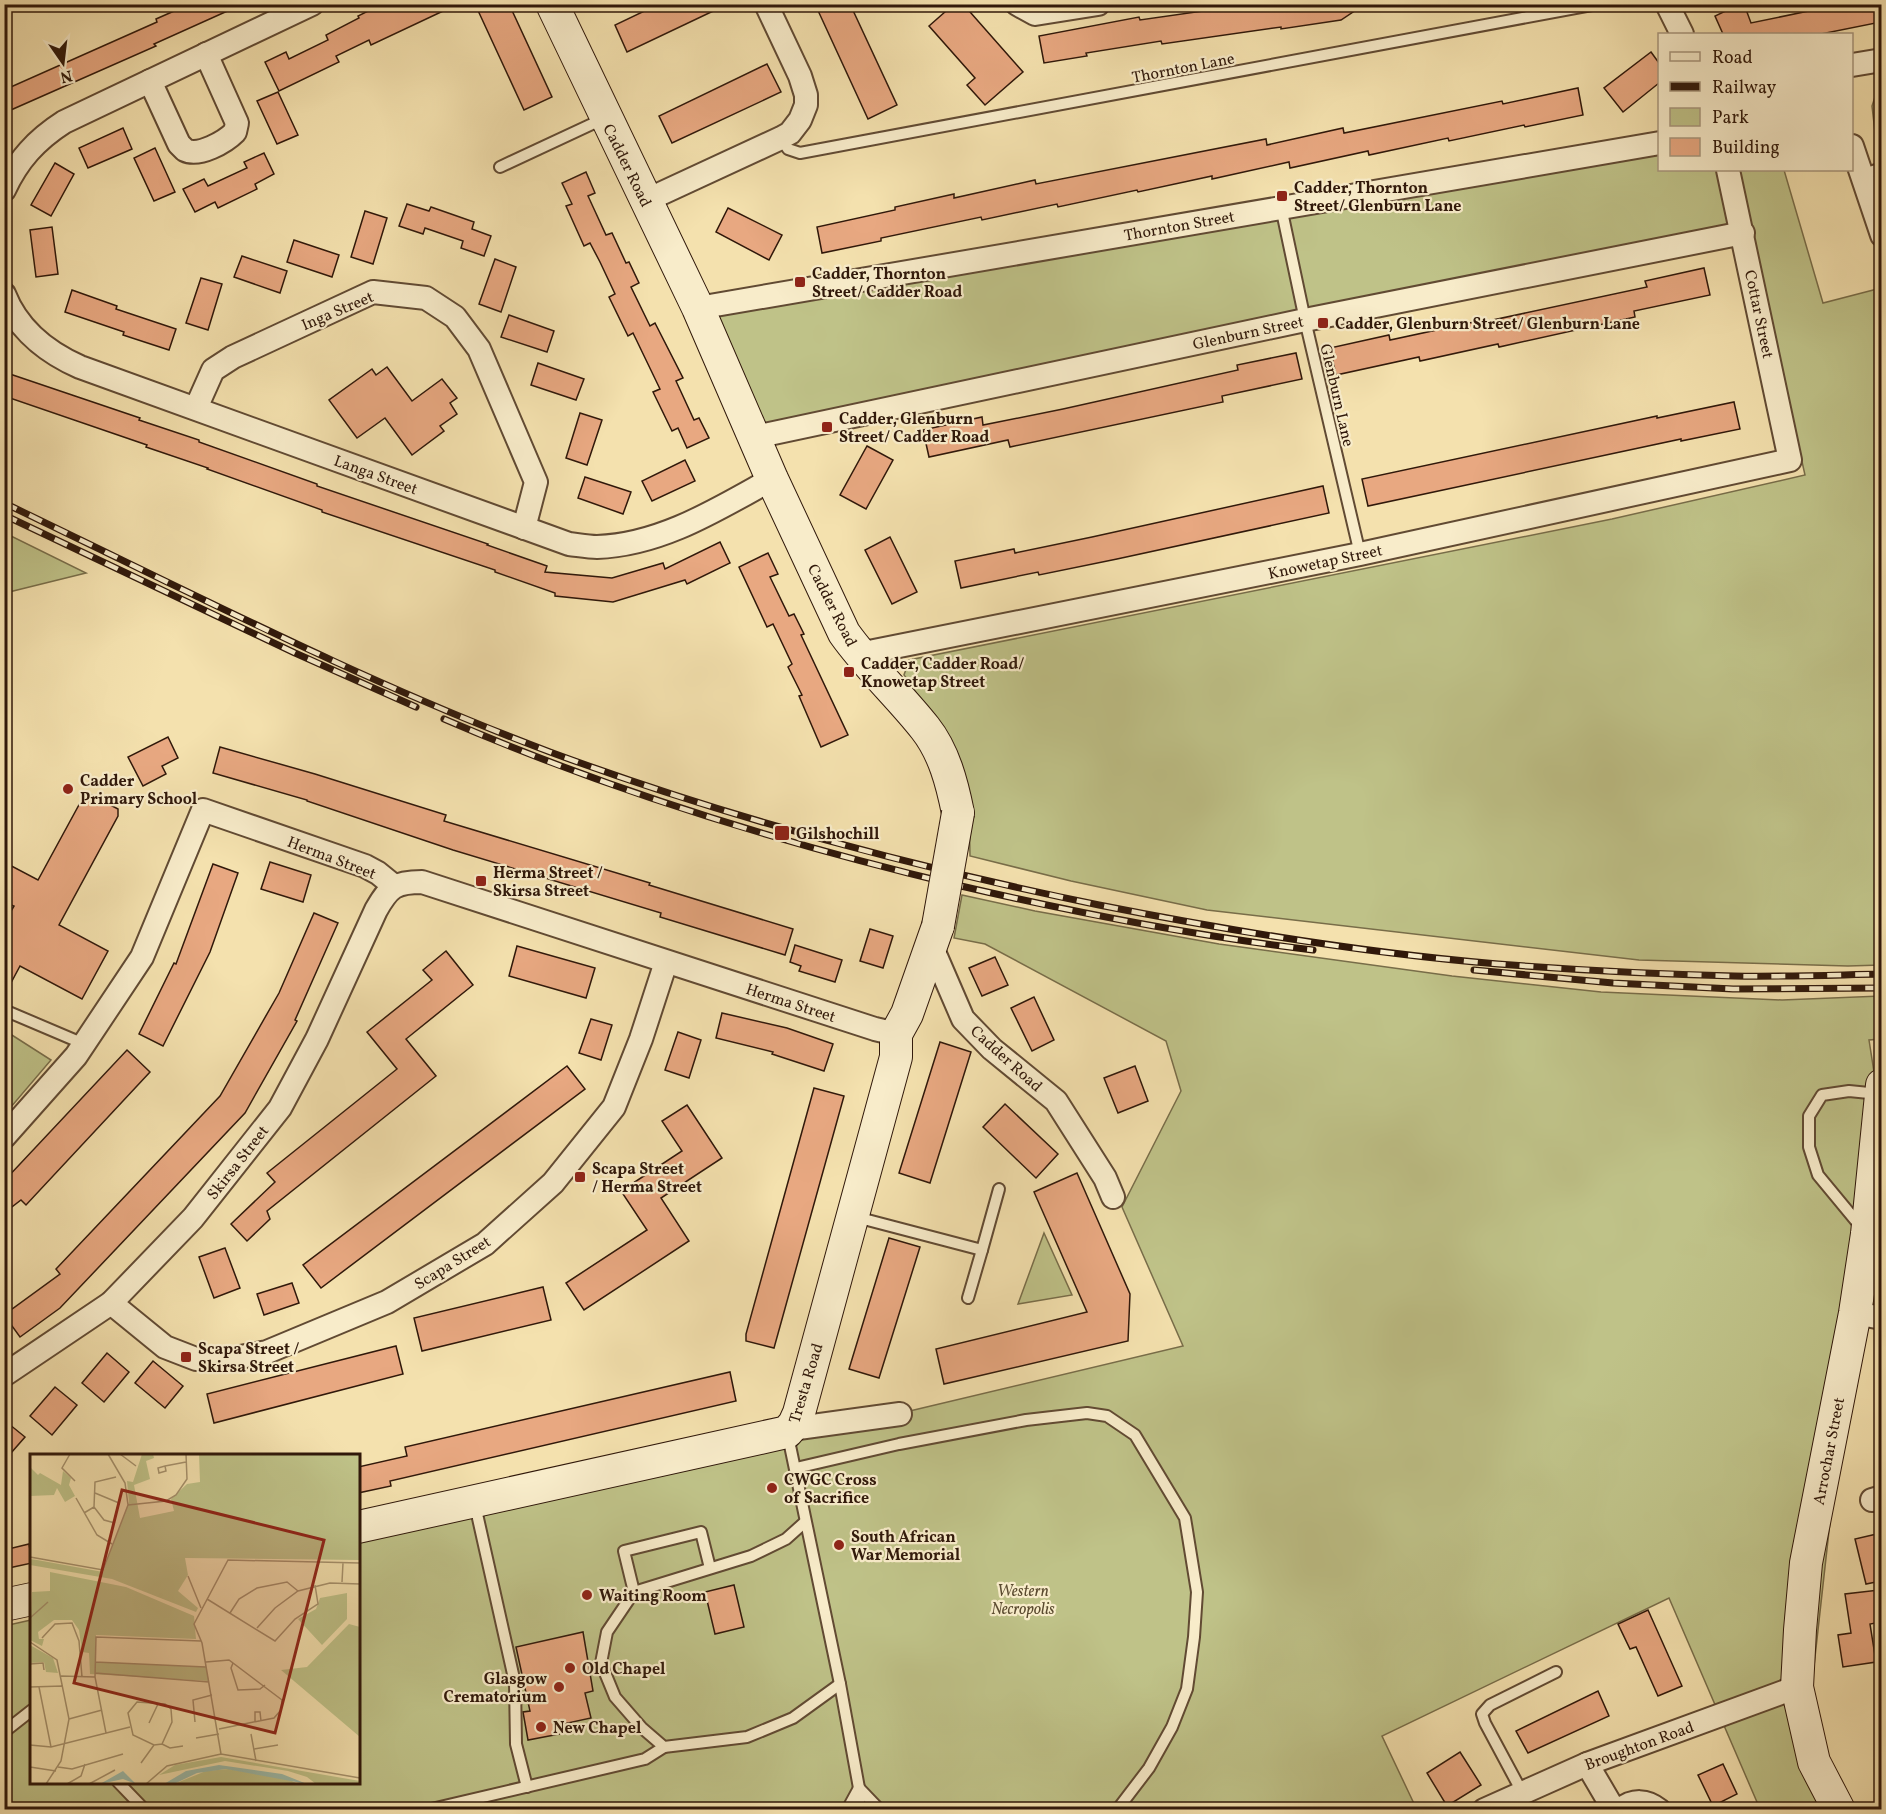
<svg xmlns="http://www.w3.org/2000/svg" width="1886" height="1814" viewBox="0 0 1886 1814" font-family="Vollkorn,serif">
  <rect width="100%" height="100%" fill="#f4e1ae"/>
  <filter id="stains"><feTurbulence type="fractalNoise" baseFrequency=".00333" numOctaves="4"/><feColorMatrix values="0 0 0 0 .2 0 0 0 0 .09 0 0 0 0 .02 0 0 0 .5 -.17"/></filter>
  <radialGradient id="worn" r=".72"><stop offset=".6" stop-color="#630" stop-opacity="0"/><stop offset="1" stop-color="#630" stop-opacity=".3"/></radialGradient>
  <g fill="#bfc288" stroke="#786d49" stroke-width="1.5">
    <polygon points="1881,94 1881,131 1875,132 1872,106 1875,97"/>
    <polygon points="1659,147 1660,170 1784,170 1823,303 1881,288 1881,965 1848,966 1639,960 1207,910 1071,881 970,856 969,804 958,754 904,675 909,660 1612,519 1805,475 1749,226 1306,317 1282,208"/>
    <polygon points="1279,209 1302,318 759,435 703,312"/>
    <polygon points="4,533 5,533 86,573 5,593"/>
    <polygon points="962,895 1035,911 1219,944 1452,976 1601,992 1782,1000 1881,996 1881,1039 1869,1040 1881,1117 1831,1513 1814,1666 1798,1718 1820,1809 1760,1809 1669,1598 1382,1736 1417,1810 5,1809 4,1626 31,1620 32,1782 358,1782 359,1542 1183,1346 1122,1207 1181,1091 1166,1041 985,944 954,938"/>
    <polygon points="4,1030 51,1060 5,1114 4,1114"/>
    <polygon points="1044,1233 1072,1295 1018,1304"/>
  </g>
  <g fill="#e8a881" stroke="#30180a" stroke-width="1.5">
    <polygon points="190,4 243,4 154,44 156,46 4,113 4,90 157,22 156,19"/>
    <polygon points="382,4 458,4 371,45 369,40 336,56 339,62 279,91 265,62 286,52 289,59 328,40 326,35 359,18 358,16"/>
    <polygon points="475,4 509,4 552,97 524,110"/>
    <polygon points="659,4 728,4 627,52 615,25"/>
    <polygon points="815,4 850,4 897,105 868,119"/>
    <polygon points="954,4 963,4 1023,72 985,105 967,85 975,78 929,26"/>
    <polygon points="1252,4 1365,4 1341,20 1281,29 1281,27 1162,44 1161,41 1086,53 1087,56 1044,63 1039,36 1139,17 1140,20"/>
    <polygon points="1740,4 1744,4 1751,23 1828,7 1827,4 1881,4 1881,22 1821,34 1723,34 1715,16"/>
    <polygon points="1651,52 1659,63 1659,83 1623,112 1604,88"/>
    <polygon points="767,64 781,92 672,143 659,116"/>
    <polygon points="1578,88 1583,115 1525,127 1524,125 1449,141 1448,138 1369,155 1368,151 1290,168 1289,162 1212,179 1212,176 1138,192 1137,190 1058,207 1057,204 982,220 981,217 881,238 881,241 822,253 817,227 895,210 895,207 954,194 954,198 1035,180 1036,184 1266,139 1267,145 1343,128 1344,133 1502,101 1503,104"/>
    <polygon points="278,92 298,135 277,144 257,101"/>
    <polygon points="123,128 132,149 88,168 79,148"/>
    <polygon points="155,148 175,192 154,201 134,158"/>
    <polygon points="264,153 274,174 255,184 257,189 218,208 215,202 195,212 183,189 204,179 208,186 247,168 244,162"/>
    <polygon points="55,163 74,174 51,216 31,205"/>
    <polygon points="586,172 595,193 588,196 606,235 612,233 626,263 629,262 639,283 631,287 650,326 655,323 683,378 676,381 694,420 699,418 709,438 687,448 678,428 672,431 653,392 660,389 633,333 628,336 609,297 615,294 600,262 590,243 584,246 566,206 572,204 562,183"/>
    <polygon points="407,204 429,211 431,207 474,222 472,229 491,236 484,256 461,248 463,241 425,228 423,234 399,226"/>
    <polygon points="728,208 782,235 769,260 716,232"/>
    <polygon points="365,211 387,218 373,264 351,257"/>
    <polygon points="52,227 58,274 36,277 30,230"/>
    <polygon points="294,240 339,255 332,277 287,262"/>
    <polygon points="242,256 287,271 280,293 234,277"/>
    <polygon points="495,259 516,267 501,312 479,304"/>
    <polygon points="1704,268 1710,295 1634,311 1635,317 1499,347 1498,344 1420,361 1419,357 1336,375 1330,348 1389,335 1390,340 1474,322 1474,324 1647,287 1645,281"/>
    <polygon points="201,278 222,284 208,330 186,323"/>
    <polygon points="72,290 117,306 116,309 176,329 169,350 123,335 124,332 65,312"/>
    <polygon points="509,315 554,331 547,352 501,337"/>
    <polygon points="1296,353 1302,379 1222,396 1223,402 1010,447 1008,440 929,457 923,430 982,417 983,425 1063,409 1238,370 1237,365"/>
    <polygon points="538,363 584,379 576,400 531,385"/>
    <polygon points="387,367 412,401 442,379 457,398 450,403 457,414 440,426 444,431 412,455 385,418 357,438 329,400 372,369 376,375"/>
    <polygon points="4,372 140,418 139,420 199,440 199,442 317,484 317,486 488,544 487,545 547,566 545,572 612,578 663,563 665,569 720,542 730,563 687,584 685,580 613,602 555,596 555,593 495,572 495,570 322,512 322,510 207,469 208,468 146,447 147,445 4,396"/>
    <polygon points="1734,402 1740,429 1681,441 1681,439 1368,506 1362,479 1657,416 1657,418"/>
    <polygon points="580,413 602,420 587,465 566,458"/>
    <polygon points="867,446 893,460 866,509 840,495"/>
    <polygon points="685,460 695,481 652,501 642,481"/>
    <polygon points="585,477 631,492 623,514 578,498"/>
    <polygon points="1323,486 1329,513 1117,559 1039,575 1038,572 961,588 955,561 1014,549 1015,553 1092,537"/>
    <polygon points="890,537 917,592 892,604 865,550"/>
    <polygon points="768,553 778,574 770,577 789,616 794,614 804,634 801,635 848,735 821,747 799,696 802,695 788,667 792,664 773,624 767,627 739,567"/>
    <polygon points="168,737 178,758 162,766 166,774 143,786 128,757"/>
    <polygon points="220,747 315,774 446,815 444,821 650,883 649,885 793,929 785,955 660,917 661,913 453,850 307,801 307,800 213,773"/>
    <polygon points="86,792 118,809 118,816 59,925 108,951 82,999 20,966 4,996 4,923 14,906 4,902 4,862 38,880"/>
    <polygon points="270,862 311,875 303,902 261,889"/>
    <polygon points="213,864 238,873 210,952 163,1046 139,1034 174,963 176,964"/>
    <polygon points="314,913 338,923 295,1020 297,1021 245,1113 60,1308 20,1337 4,1315 60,1274 56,1269 220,1096 279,993"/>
    <polygon points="870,929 893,936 883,968 860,961"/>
    <polygon points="795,945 842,960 835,982 799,971 801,966 790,962"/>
    <polygon points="517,946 595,968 586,998 509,976"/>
    <polygon points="446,951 473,985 406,1039 436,1076 267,1211 270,1219 247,1241 231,1224 275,1182 267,1173 397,1069 367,1032 432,980 423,970"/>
    <polygon points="995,957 1008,985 982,996 969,968"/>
    <polygon points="1034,997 1054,1040 1032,1051 1011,1008"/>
    <polygon points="722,1013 787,1028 833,1044 824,1071 772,1054 773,1052 716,1038"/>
    <polygon points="591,1019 612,1025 601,1060 579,1053"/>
    <polygon points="678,1032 701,1040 689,1078 665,1070"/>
    <polygon points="940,1042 971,1052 930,1183 899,1173"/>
    <polygon points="127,1050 150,1072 26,1205 21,1200 4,1213 4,1181"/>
    <polygon points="567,1066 585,1089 321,1288 303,1265"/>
    <polygon points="1135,1066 1148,1101 1118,1113 1104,1078"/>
    <polygon points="814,1088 844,1096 774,1348 746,1341 746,1334"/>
    <polygon points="1005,1104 1058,1154 1036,1178 983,1127"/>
    <polygon points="687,1105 722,1158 661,1198 689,1241 584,1310 566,1283 647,1230 621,1191 682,1151 662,1121"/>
    <polygon points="1077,1173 1130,1294 1128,1341 944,1384 936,1349 1087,1312 1034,1192"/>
    <polygon points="889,1238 920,1247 879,1378 849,1369"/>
    <polygon points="225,1248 240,1288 214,1298 199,1257"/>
    <polygon points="292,1283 299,1303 264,1315 257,1294"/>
    <polygon points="543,1287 551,1320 422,1351 414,1318"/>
    <polygon points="396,1346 403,1374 214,1423 207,1394"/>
    <polygon points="107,1353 129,1372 104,1402 82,1383"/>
    <polygon points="153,1361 183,1386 165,1408 135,1383"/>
    <polygon points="730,1372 736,1401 390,1481 391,1486 358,1493 358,1467 407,1456 405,1447"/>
    <polygon points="55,1387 77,1405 52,1435 30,1416"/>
    <polygon points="4,1420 25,1437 4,1461"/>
    <polygon points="1881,1533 1881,1581 1866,1584 1855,1539"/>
    <polygon points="29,1544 32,1563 4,1569 4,1550"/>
    <polygon points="734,1585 744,1627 715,1634 705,1592"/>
    <polygon points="1879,1590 1881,1622 1870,1624 1876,1662 1843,1667 1838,1635 1851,1633 1845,1594"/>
    <polygon points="1648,1610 1682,1686 1658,1696 1636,1647 1630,1649 1618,1624"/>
    <polygon points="583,1632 593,1691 585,1693 591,1718 563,1724 565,1733 528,1740 523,1712 530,1711 516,1647"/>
    <polygon points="1598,1691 1609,1716 1528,1753 1516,1731"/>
    <polygon points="1460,1752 1481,1785 1447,1806 1427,1773"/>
    <polygon points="1723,1764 1737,1794 1713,1806 1698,1775"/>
  </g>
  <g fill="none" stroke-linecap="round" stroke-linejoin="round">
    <g stroke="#614a33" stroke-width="14">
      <g id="lane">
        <polyline points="781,138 788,149 800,153 1597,4"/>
        <polyline points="500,167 605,118"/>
        <polyline points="1861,175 1882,168"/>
        <polyline points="1281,207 1305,320 1360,554"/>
        <polyline points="4,1010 84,1044"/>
        <polyline points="856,1217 982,1250 968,1298"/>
        <polyline points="1861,1227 1818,1175 1809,1147 1809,1116 1822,1095 1849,1091 1879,1094"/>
        <polyline points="982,1250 999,1189"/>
        <polyline points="788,1436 840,1684 859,1788 860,1810"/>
        <polyline points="796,1468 899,1444 1026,1420 1087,1413 1107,1416 1135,1435 1185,1518 1197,1592 1194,1637 1187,1689 1172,1727 1149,1768 1117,1810"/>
        <polyline points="475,1505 515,1683 516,1744 527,1787"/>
        <polyline points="805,1522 786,1539 751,1556 634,1592 607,1632 601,1663 615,1697 642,1728 664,1747 747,1737 793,1718 840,1684"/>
        <polyline points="634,1592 624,1551 701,1532 710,1568"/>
        <polyline points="4,1732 32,1710"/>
        <polyline points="118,1782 145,1810"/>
        <polyline points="1522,1792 1485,1723 1482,1714 1490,1705 1556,1672"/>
        <polyline points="4,1808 6,1810"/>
        <polyline points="427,1810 645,1759 664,1747"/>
        <polyline points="847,1810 859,1788 880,1810"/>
      </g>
    </g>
    <g stroke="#614a33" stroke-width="26">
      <g id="street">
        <polyline points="1017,4 1035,14 1098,4"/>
        <polyline points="1667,4 1682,34"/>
        <polyline points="1852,65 1882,60"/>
        <path d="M150 81 179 144 185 150C199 157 225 142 235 132L237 123 206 54"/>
        <polyline points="1852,146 1882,235"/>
        <path d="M4 190C18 160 36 140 64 122L312 4"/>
        <polyline points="645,201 781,138 790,133 800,120 806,105 806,95 800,76 766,4"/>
        <path d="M4 294C18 330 46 352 80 367L569 544C578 545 588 547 597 547 661 545 718 509 772 479"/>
        <polyline points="698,308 1660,143"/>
        <polyline points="196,408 213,370 233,357 373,292 426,298 455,317 479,349 536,482 524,528"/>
        <polyline points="755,437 1305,320 1743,233"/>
        <polyline points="859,654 1360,554 1790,460 1728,170"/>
        <polyline points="931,945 963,1019 992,1049 1056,1101 1105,1178 1113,1197"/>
        <polyline points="4,1137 76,1056 142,957 203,810 365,866 378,873 394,886"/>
        <polyline points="111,1303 165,1347 196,1359 230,1359 267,1352 387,1302 485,1244 553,1183 614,1107 641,1039 666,962"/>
        <polyline points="1855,1313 1882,1318"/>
        <path d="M4 1375 111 1303 193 1218 280 1108 317 1039 376 910C389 887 395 882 422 882L875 1029 896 1034"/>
        <polyline points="791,1429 900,1414"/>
        <polyline points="1872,1500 1882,1497"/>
        <polyline points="1587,1764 1614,1810"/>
        <polyline points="1484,1810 1587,1764 1797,1687"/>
        <path d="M1620 1810C1633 1799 1647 1800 1659 1810"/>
      </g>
    </g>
    <g stroke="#30180a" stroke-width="34">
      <g id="secondary">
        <path d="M552 4 698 308 772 479 844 633C868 667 899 695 925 728 944 752 952 783 958 813"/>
        <polyline points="358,1527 787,1432 794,1424 799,1413 896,1057 896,1034 907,1014 938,926"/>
        <polyline points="4,1605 32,1599"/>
        <polyline points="1839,1810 1814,1762 1797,1687 1800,1630 1806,1563 1855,1313 1867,1234 1882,1085"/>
      </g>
    </g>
    <use href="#lane" stroke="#f8ecca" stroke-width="10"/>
    <use href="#street" stroke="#f8ecca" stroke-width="22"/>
    <use href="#secondary" stroke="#f8ecca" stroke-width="32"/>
    <g stroke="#30180a" stroke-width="7">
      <g id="rail">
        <path d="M4 503C184 589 363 682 550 752 729 818 913 867 1099 905 1231 931 1364 953 1498 964 1576 970 1656 974 1734 976 1783 977 1832 975 1882 974"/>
        <polyline points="4,515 295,653 416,707"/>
        <path d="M444 719C611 791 784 844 961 886 1077 913 1195 936 1313 950"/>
        <polyline points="1474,970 1613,983 1733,989 1882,988"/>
      </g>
    </g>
    <use href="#rail" stroke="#f8ecca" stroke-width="4.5" stroke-dasharray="14" stroke-linecap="butt"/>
    <g stroke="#30180a" stroke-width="34" stroke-linecap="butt">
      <polyline id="secondary-bridge" points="938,926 958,813"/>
    </g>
    <use href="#secondary-bridge" stroke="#f8ecca" stroke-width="32"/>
  </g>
  <g fill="#8f2418" stroke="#f8ecca" stroke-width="2">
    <rect x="1276" y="190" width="12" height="12" rx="3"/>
    <rect x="794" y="276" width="12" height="12" rx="3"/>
    <rect x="1317" y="317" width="12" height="12" rx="3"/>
    <rect x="821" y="421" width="12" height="12" rx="3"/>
    <rect x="843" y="666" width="12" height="12" rx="3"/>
    <circle cx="68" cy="789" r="6"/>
    <rect x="774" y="825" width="16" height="16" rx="3"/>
    <rect x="475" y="875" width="12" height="12" rx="3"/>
    <rect x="574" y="1171" width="12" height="12" rx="3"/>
    <rect x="180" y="1351" width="12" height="12" rx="3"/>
    <circle cx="772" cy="1488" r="6"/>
    <circle cx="839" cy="1545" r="6"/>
    <circle cx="587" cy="1595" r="6"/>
    <circle cx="570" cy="1668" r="6"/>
    <circle cx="559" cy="1687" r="6"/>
    <circle cx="541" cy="1727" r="6"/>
  </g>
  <g text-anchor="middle" stroke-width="4.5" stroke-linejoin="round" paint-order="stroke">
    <g font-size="16" fill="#30180a" stroke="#f8ecca">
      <text transform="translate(1183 67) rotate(-11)" y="6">Thornton Lane</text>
      <text transform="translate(628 165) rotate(64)" y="6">Cadder Road</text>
      <text transform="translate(1179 225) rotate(-10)" y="6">Thornton Street</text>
      <text transform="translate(337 310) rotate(-23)" y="6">Inga Street</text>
      <text transform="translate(1760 314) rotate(78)" y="6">Cottar Street</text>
      <text transform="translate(1248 332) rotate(-12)" y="6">Glenburn Street</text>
      <text transform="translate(1338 395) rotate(77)" y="6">Glenburn Lane</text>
      <text transform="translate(376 474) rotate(20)" y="6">Langa Street</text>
      <text transform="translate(1325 561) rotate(-12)" y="6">Knowetap Street</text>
      <text transform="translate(833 605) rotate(63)" y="6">Cadder Road</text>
      <text transform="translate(332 857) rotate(21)" y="6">Herma Street</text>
      <text transform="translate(791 1002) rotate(18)" y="6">Herma Street</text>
      <text transform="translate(1007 1058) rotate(42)" y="6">Cadder Road</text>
      <text transform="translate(237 1162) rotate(-52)" y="6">Skirsa Street</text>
      <text transform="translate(452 1262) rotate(-32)" y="6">Scapa Street</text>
      <text transform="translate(805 1383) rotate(-73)" y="6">Tresta Road</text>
      <text transform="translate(1828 1451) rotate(-79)" y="6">Arrochar Street</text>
      <text transform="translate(1639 1745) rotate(-20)" y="6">Broughton Road</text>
    </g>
    <g font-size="16" font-weight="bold" fill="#30180a" stroke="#f8ecca" text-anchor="start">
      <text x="1294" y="193">Cadder, Thornton<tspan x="1294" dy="18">Street/ Glenburn Lane</tspan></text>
      <text x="812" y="279">Cadder, Thornton<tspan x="812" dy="18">Street/ Cadder Road</tspan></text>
      <text x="1335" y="329">Cadder, Glenburn Street/ Glenburn Lane</text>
      <text x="839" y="424">Cadder, Glenburn<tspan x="839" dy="18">Street/ Cadder Road</tspan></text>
      <text x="861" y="669">Cadder, Cadder Road/<tspan x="861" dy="18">Knowetap Street</tspan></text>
      <text x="80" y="786">Cadder<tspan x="80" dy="18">Primary School</tspan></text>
      <text x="796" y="839">Gilshochill</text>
      <text x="493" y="878">Herma Street /<tspan x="493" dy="18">Skirsa Street</tspan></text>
      <text x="592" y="1174">Scapa Street<tspan x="592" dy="18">/ Herma Street</tspan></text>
      <text x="198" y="1354">Scapa Street /<tspan x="198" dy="18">Skirsa Street</tspan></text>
      <text x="784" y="1485">CWGC Cross<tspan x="784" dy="18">of Sacrifice</tspan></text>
      <text x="851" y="1542">South African<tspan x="851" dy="18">War Memorial</tspan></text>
      <text x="599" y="1601">Waiting Room</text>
      <text x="582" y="1674">Old Chapel</text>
      <text x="547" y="1684" text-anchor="end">Glasgow<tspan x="547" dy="18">Crematorium</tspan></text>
      <text x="553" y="1733">New Chapel</text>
    </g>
    <g font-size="16" font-style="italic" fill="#5b4b30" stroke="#f8ecca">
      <text x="1023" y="1596">Western<tspan x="1023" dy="18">Necropolis</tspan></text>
    </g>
  </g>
  <g transform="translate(30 1454)">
    <rect width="330" height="330" fill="#f4e1ae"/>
    <path d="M112 0H123L124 4 116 7 120 25 104 31 110 64 144 57 141 45 157 30 170 28 169 0H330V106L155 104 158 121 148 137 168 154 166 158 82 125 0 111V105L7 106 73 118 99 48 97 27 103 28ZM0 13 8 21 10 19 31 31 33 17 41 24 39 31 45 42 35 48 27 34 24 41 0 42ZM20 118 96 133 164 162 166 185 66 181 65 208 176 213 179 227 60 220 59 199 52 198 49 176 42 166H24L8 178 9 185H14L12 192 0 186 2 138 20 137ZM317 139V165L292 191 268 165 286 155 290 144ZM319 170 330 173V283L251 216 277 213ZM0 191 23 204 28 219 16 218 14 208 0 209ZM191 303 330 327V330H286L277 323 258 317 195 307 129 321 145 311ZM199 315 260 326 268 330H144L176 317Z" fill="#bfc288"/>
    <path d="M189 311 252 320 277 330 196 315 167 319 144 330H134L156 317ZM93 317 106 330 93 325 70 330Z" fill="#9cbdad"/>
    <path fill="none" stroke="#a6916c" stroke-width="1.5" d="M40 0 32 14 45 27M90 0 106 12M135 12 136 17 129 19 128 14 135 12 156 8M65 39 89 49M46 44 67 81 82 90M98 51 136 47 146 41 157 25 156 0M64 53 74 66 85 69M54 59 64 53 65 28 86 23M0 103 73 116 98 51 95 29 78 0M158 122 171 154M312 128 313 109M177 145 245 187 265 165 288 150 285 131M200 159 209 145 227 134 257 128 268 137M0 164 18 148M227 174 245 154 268 137 300 129 330 130M12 184 25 170 42 169 49 187 52 223M0 188 27 206 39 265 31 307 16 330M65 208 176 213M176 208 199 206 252 246 251 256 244 264 189 275M203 209 201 214 208 236 230 235 235 231M0 210 13 209 14 216M65 219 179 228M31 222 65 223M0 233 33 232M9 233 21 293M107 248 135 250 141 255 142 268 132 290 124 291 103 281 98 259ZM39 265 72 256M165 268 163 246 182 241M225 268V258H230L231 267M119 269 128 250M76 279 65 223 66 183 171 187M221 280 226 307M166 284 189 280M132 290 140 294 153 292M0 291 21 293 100 273M224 295 248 291M191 300 172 189 164 170 198 106 330 109M111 309 124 291M0 313 26 317M28 313 42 315 93 300M37 330 51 322 55 310M59 330 85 316M116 330 137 312 191 300 330 324"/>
    <path fill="#8f2418" fill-opacity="0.15" stroke="#8f2418" stroke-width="3" d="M92 36 294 86 245 279 44 229Z"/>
    <rect width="330" height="330" fill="none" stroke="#30180a" stroke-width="3"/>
  </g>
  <rect width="1886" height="1814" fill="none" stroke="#f4e1ae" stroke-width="24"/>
  <rect x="6" y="6" width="1874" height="1802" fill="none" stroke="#30180a" stroke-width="3"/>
  <rect x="12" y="12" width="1862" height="1790" fill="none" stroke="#30180a" stroke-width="1.5"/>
  <rect x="1658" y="33" width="195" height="138" fill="#f8ecca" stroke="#a8977d" stroke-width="1.5"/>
  <rect x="1670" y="52" width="30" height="9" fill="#f8ecca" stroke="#a8977d" stroke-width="1.5"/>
  <text x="1712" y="63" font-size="18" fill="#30180a">Road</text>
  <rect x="1670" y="82" width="30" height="9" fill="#30180a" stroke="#a8977d" stroke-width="1.5"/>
  <text x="1712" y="93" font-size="18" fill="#30180a">Railway</text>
  <rect x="1670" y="108" width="30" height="18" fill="#bfc288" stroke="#a8977d" stroke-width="1.5"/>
  <text x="1712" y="123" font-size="18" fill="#30180a">Park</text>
  <rect x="1670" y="138" width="30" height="18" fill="#e8a881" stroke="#a8977d" stroke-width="1.5"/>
  <text x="1712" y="153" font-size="18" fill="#30180a">Building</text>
  <g transform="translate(63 63) rotate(166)" stroke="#f8ecca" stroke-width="4.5" paint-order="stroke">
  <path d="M0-4.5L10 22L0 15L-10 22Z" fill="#30180a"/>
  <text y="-9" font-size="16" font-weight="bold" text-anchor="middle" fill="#30180a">N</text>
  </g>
  <rect width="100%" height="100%" filter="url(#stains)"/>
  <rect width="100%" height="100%" fill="url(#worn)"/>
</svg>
